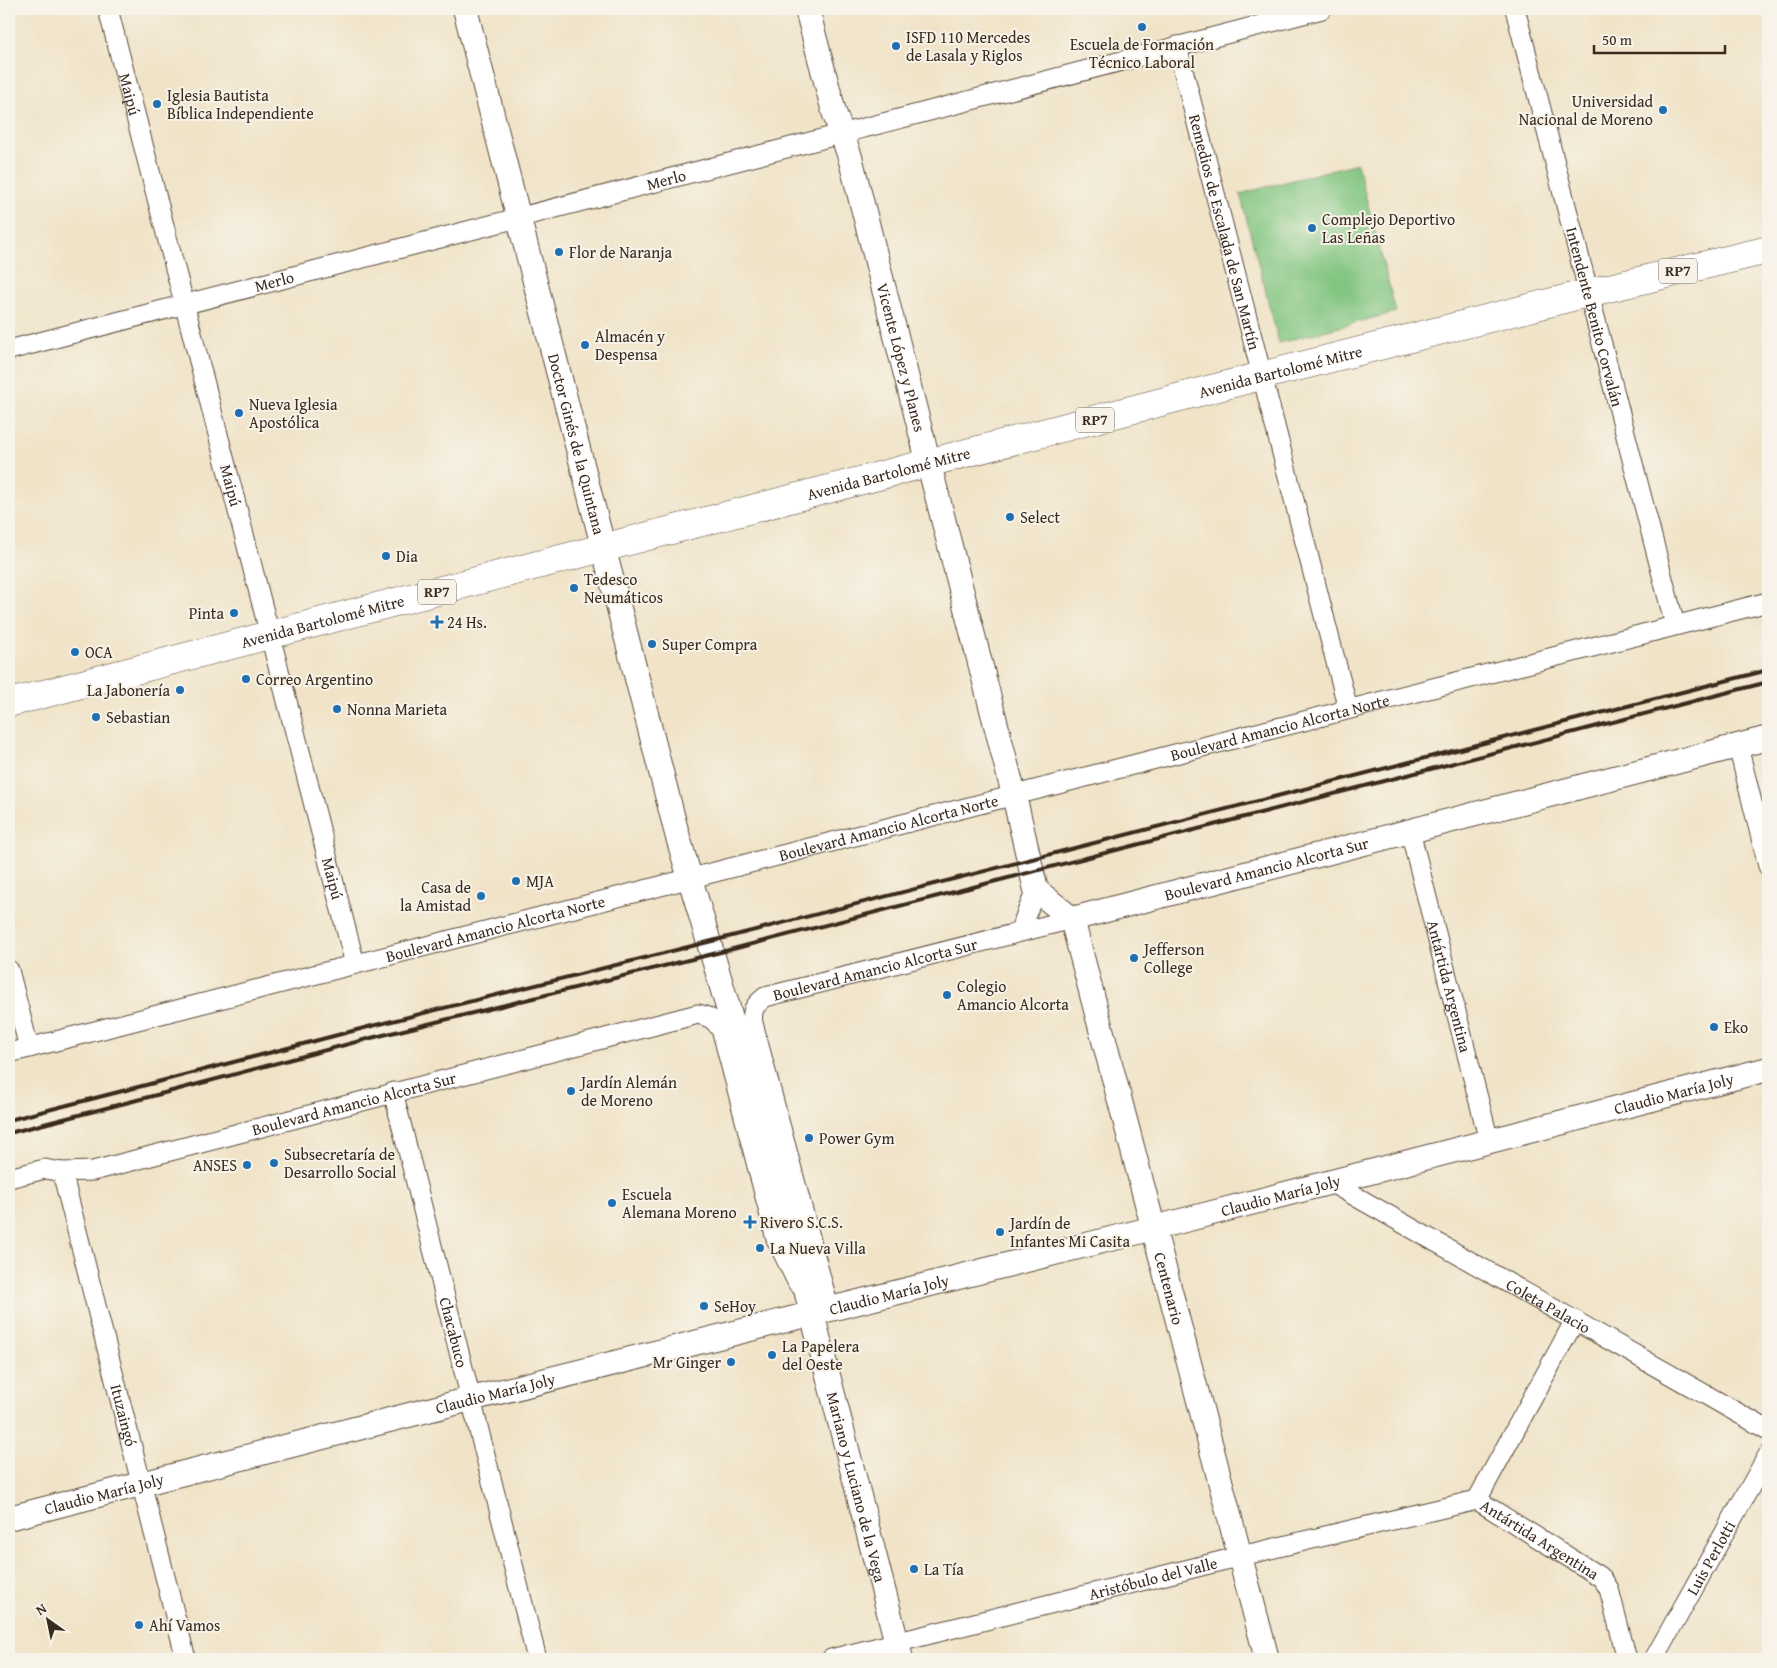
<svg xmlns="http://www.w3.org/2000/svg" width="1777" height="1668" viewBox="0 0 1777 1668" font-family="'Gentium Book Plus',serif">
  <rect width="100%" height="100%" fill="#f7f3e8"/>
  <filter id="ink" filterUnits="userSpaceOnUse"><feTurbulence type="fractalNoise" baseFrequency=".02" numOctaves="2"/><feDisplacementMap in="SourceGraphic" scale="10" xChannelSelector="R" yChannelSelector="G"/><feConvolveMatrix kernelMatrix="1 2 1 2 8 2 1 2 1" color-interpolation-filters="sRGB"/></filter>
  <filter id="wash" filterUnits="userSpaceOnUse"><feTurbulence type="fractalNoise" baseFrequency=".0096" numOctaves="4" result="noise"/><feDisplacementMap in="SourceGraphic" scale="20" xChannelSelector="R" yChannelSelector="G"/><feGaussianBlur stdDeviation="1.12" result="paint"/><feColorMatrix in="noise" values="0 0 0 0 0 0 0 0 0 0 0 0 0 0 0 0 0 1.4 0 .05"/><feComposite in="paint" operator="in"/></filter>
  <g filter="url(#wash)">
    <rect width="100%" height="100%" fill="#f0e3c7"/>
    <polygon fill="#81c580" stroke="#5e784f" points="1357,163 1396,312 1279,343 1240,194"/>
  </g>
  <g filter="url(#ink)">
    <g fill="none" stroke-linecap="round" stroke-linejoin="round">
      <g stroke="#564637" stroke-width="21">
        <g id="minor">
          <path id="s1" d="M108 9 355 964"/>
          <path id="s2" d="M1515 9 1675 625"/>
          <path id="s3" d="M1177 46 1348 709"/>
          <path id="s4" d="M9 350 1322 9"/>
          <polyline points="1738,746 1768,866"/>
          <path id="s5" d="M1410 831 1489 1141"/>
          <polyline points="1019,932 1036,890"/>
          <polyline points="9,970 29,1048"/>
          <path id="s6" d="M9 1053 1768 602"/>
          <path id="s7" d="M393 1092 537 1659"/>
          <path id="s8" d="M62 1172 186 1659"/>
          <path id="s9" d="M9 1178 45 1169 62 1172 93 1171 698 1014C711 1017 716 1021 722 1032L776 1239 798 1284"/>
          <path id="s10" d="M1330 1182 1768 1430"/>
          <path id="s11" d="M829 1308 753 1023C751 1010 755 1005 765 997L1072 919"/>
          <path id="s12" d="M1575 1320 1477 1500 1602 1578 1609 1589 1627 1659"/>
          <path id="s13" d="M831 1659 1241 1556 1477 1500"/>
          <path id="s14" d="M1654 1659 1768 1455"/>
        </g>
      </g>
      <g stroke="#564637" stroke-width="26">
        <g id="tertiary">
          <path id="s15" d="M465 9 677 834 771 1154 901 1659"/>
          <path id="s16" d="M807 9 834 112 850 157 1014 795 1036 890 1072 919"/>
          <path id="s17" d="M1072 919 1267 1659"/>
          <path id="s18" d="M1072 919 1768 738"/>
          <path id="s19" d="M9 1518 471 1399 1154 1228 1768 1069"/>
        </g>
      </g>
      <g stroke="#564637" stroke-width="29">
        <g id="primary">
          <path id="s20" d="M9 703 1261 376 1588 293 1768 250"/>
        </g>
      </g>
      <use href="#minor" stroke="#fff" stroke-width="19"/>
      <use href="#tertiary" stroke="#fff" stroke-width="24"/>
      <use href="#primary" stroke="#fff" stroke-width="28"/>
      <g stroke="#3b2a1e" stroke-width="4">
        <polyline points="9,1120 142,1086 368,1027 724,938 1768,670"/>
        <polyline points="9,1133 168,1092 371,1038 729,950 1768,682"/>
      </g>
    </g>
  </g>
  <g fill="#1f6fb2" stroke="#f7f3e8" stroke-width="2">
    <circle cx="1142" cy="27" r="5"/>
    <circle cx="896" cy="46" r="5"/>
    <circle cx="157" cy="104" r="5"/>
    <circle cx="1663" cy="110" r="5"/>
    <circle cx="1312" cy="228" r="5"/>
    <circle cx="559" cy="252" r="5"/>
    <circle cx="585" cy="345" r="5"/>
    <circle cx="239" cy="413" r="5"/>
    <circle cx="1010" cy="517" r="5"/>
    <circle cx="386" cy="556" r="5"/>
    <circle cx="574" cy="588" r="5"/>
    <circle cx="234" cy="613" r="5"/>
    <path d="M434.5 614.5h5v5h5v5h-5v5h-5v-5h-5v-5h5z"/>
    <circle cx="652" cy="644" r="5"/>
    <circle cx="75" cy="652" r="5"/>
    <circle cx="246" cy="679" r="5"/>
    <circle cx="180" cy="690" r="5"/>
    <circle cx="337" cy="709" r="5"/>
    <circle cx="96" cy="717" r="5"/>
    <circle cx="516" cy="881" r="5"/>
    <circle cx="481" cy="896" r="5"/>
    <circle cx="1134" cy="958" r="5"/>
    <circle cx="947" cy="995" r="5"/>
    <circle cx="1714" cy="1027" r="5"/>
    <circle cx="571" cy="1091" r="5"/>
    <circle cx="809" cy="1138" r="5"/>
    <circle cx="274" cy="1163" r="5"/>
    <circle cx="247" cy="1165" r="5"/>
    <circle cx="612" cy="1203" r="5"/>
    <path d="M747.5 1214.5h5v5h5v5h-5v5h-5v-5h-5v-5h5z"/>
    <circle cx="1000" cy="1232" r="5"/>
    <circle cx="760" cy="1248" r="5"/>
    <circle cx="704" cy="1306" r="5"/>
    <circle cx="772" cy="1355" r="5"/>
    <circle cx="731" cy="1362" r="5"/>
    <circle cx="914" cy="1569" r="5"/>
    <circle cx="139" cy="1625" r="5"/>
  </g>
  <g text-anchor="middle" stroke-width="4" stroke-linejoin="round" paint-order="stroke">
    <g fill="#f7f3e8" stroke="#73665b" stroke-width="1">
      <rect x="1659" y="258.5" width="38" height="25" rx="4"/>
      <rect x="1076" y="407.5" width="38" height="25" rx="4"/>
      <rect x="418" y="579.5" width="38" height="25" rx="4"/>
    </g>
    <g font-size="15" font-weight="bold" fill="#3b2a1e">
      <text x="1678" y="276">RP7</text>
      <text x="1095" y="425">RP7</text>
      <text x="437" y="597">RP7</text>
    </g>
    <g font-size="16" fill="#3b2a1e" stroke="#f7f3e8" text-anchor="start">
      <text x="906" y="43">ISFD 110 Mercedes<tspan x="906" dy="18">de Lasala y Riglos</tspan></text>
      <text x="1142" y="50" text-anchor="middle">Escuela de Formación<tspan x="1142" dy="18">Técnico Laboral</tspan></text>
      <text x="167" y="101">Iglesia Bautista<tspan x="167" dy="18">Bíblica Independiente</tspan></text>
      <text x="1653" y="107" text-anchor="end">Universidad<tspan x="1653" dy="18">Nacional de Moreno</tspan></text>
      <text x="1322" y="225">Complejo Deportivo<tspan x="1322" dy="18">Las Leñas</tspan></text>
      <text x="569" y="258">Flor de Naranja</text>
      <text x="595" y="342">Almacén y<tspan x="595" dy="18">Despensa</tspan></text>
      <text x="249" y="410">Nueva Iglesia<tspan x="249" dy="18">Apostólica</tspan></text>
      <text x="1020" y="523">Select</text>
      <text x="396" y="562">Dia</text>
      <text x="584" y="585">Tedesco<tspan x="584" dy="18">Neumáticos</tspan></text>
      <text x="224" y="619" text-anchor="end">Pinta</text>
      <text x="447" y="628">24 Hs.</text>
      <text x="662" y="650">Super Compra</text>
      <text x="85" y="658">OCA</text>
      <text x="256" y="685">Correo Argentino</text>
      <text x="170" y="696" text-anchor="end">La Jabonería</text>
      <text x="347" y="715">Nonna Marieta</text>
      <text x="106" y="723">Sebastian</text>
      <text x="526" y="887">MJA</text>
      <text x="471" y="893" text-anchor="end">Casa de<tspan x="471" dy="18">la Amistad</tspan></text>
      <text x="1144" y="955">Jefferson<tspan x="1144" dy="18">College</tspan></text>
      <text x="957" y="992">Colegio<tspan x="957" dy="18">Amancio Alcorta</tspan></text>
      <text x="1724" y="1033">Eko</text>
      <text x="581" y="1088">Jardín Alemán<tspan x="581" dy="18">de Moreno</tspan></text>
      <text x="819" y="1144">Power Gym</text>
      <text x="284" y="1160">Subsecretaría de<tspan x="284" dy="18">Desarrollo Social</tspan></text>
      <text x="237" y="1171" text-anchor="end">ANSES</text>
      <text x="622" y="1200">Escuela<tspan x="622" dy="18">Alemana Moreno</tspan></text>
      <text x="760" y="1228">Rivero S.C.S.</text>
      <text x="1010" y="1229">Jardín de<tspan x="1010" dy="18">Infantes Mi Casita</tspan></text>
      <text x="770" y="1254">La Nueva Villa</text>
      <text x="714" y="1312">SeHoy</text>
      <text x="782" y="1352">La Papelera<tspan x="782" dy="18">del Oeste</tspan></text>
      <text x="721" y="1368" text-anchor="end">Mr Ginger</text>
      <text x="924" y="1575">La Tía</text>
      <text x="149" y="1631">Ahí Vamos</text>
    </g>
    <g font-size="16" fill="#3b2a1e" stroke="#f7f3e8">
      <text dy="6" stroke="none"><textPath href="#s1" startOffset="88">Maipú</textPath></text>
      <text dy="6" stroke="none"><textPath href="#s4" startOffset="679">Merlo</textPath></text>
      <text dy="6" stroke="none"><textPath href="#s3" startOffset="192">Remedios de Escalada de San Martín</textPath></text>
      <text dy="6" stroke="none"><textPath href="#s4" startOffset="274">Merlo</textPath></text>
      <text dy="6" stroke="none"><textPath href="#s2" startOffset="318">Intendente Benito Corvalán</textPath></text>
      <text dy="6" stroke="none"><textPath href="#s16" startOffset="361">Vicente López y Planes</textPath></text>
      <text dy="6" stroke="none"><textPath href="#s20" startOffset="1314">Avenida Bartolomé Mitre</textPath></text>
      <text dy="6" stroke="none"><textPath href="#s15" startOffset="449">Doctor Ginés de la Quintana</textPath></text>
      <text dy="6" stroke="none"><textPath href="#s20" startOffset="909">Avenida Bartolomé Mitre</textPath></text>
      <text dy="6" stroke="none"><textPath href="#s1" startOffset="492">Maipú</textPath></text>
      <text dy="6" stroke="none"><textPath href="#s20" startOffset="324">Avenida Bartolomé Mitre</textPath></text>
      <text dy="6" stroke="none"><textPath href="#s6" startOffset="1312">Boulevard Amancio Alcorta Norte</textPath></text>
      <text dy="6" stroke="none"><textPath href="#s6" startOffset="908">Boulevard Amancio Alcorta Norte</textPath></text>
      <text dy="6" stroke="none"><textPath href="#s18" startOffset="201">Boulevard Amancio Alcorta Sur</textPath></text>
      <text dy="6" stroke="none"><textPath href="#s1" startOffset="898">Maipú</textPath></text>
      <text dy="6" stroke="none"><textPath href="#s6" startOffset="502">Boulevard Amancio Alcorta Norte</textPath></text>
      <text dy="6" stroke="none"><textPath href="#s11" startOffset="439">Boulevard Amancio Alcorta Sur</textPath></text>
      <text dy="6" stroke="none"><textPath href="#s5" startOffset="160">Antártida Argentina</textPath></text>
      <text dy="6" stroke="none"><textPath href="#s19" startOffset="1718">Claudio María Joly</textPath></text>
      <text dy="6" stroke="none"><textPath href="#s9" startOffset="355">Boulevard Amancio Alcorta Sur</textPath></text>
      <text dy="6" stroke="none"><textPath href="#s19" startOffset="1312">Claudio María Joly</textPath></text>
      <text dy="6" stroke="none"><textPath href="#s17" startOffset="382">Centenario</textPath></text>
      <text dy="6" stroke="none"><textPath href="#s19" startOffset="908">Claudio María Joly</textPath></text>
      <text dy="6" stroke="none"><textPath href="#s10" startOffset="251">Coleta Palacio</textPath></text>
      <text dy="6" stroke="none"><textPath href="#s7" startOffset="248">Chacabuco</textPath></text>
      <text dy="6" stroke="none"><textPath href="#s19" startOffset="502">Claudio María Joly</textPath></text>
      <text dy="6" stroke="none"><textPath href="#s8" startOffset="251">Ituzaingó</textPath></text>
      <text dy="6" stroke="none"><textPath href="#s15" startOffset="1529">Mariano y Luciano de la Vega</textPath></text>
      <text dy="6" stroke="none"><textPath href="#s19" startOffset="98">Claudio María Joly</textPath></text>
      <text dy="6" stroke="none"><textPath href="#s12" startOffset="279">Antártida Argentina</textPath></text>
      <text dy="6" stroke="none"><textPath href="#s14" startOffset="116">Luis Perlotti</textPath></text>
      <text dy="6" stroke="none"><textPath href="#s13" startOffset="332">Aristóbulo del Valle</textPath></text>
    </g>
  </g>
  <rect width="1777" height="1668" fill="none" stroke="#f7f3e8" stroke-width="30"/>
  <g transform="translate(48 1620) rotate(327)" stroke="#f7f3e8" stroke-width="4" paint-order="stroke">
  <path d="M0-4L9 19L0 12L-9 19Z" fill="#3b2a1e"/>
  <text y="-8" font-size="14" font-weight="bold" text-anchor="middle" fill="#3b2a1e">N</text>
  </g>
  <path d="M1594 45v8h131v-8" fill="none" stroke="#3b2a1e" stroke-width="2.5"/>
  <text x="1602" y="45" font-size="15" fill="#3b2a1e" stroke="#f7f3e8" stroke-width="4" paint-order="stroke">50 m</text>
</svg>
